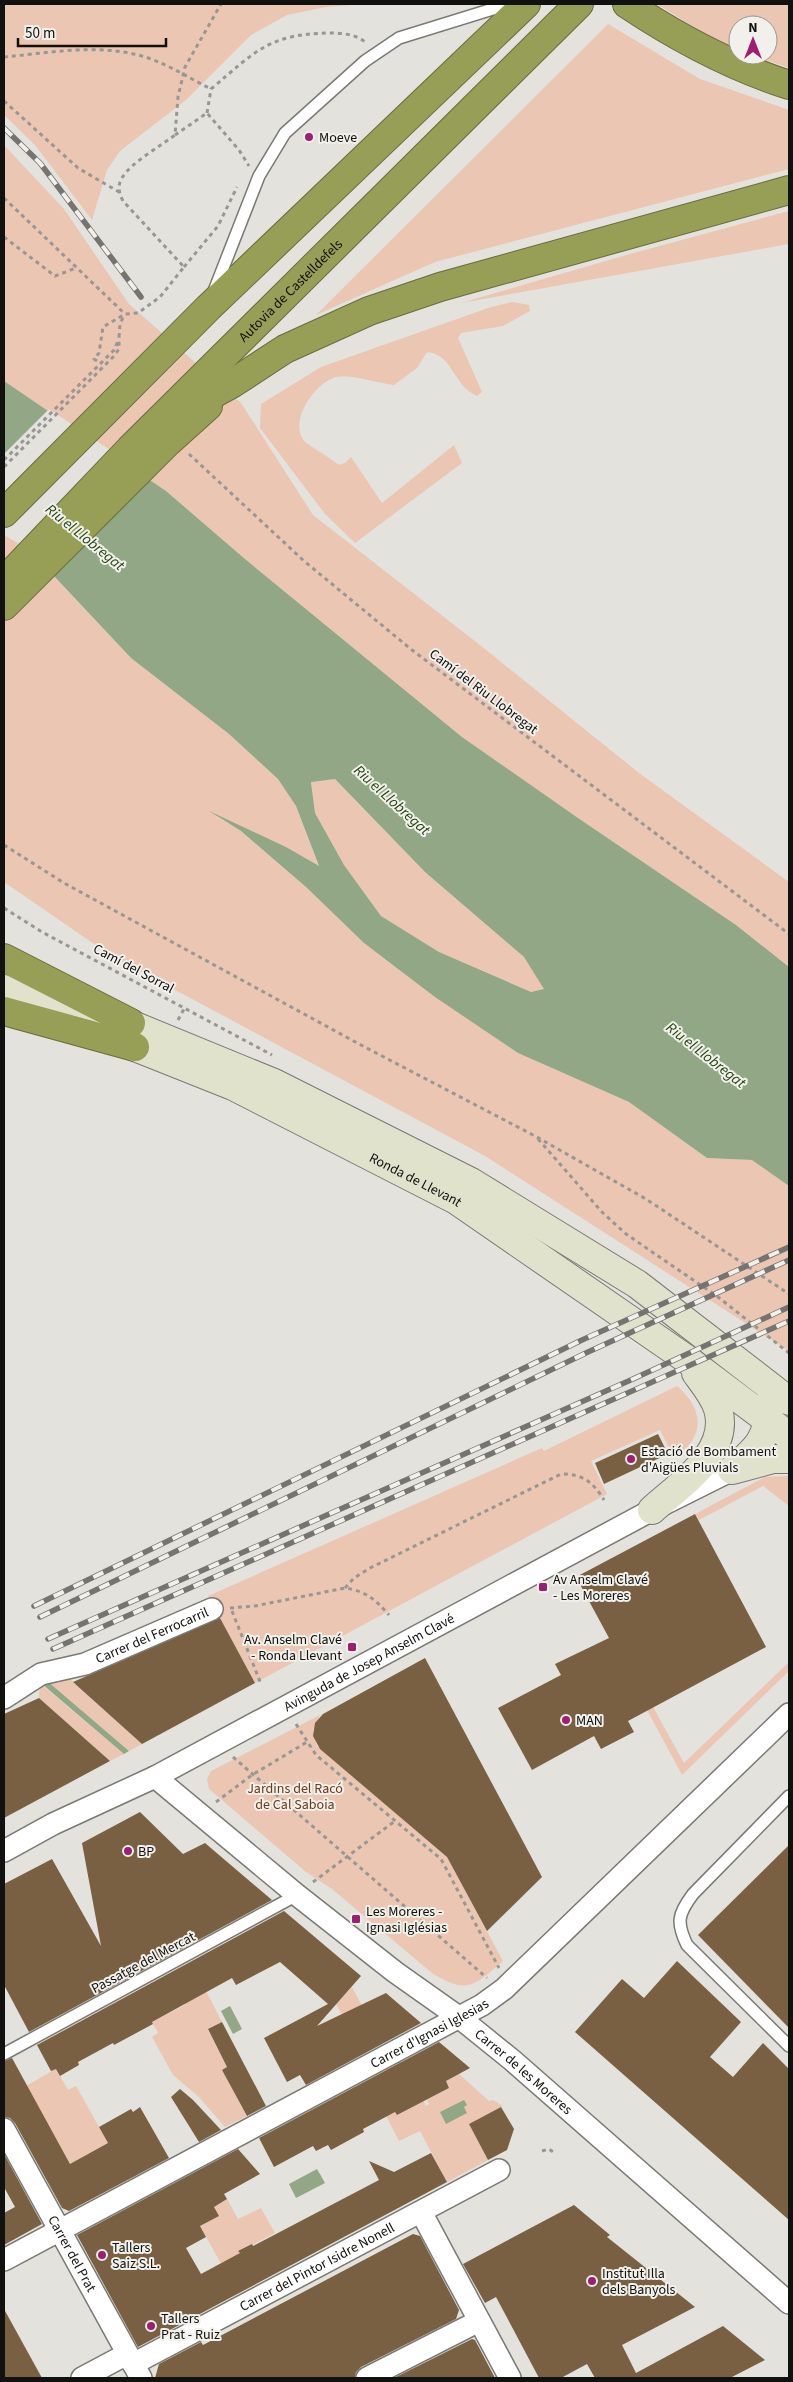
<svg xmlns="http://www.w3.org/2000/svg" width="793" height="2382" viewBox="0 0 793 2382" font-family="'Source Sans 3',sans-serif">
  <rect width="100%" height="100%" fill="#e4e2dd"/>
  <g fill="#ebc6b2">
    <polygon points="4,4 365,4 326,7 287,15 251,35 186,100 120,151 107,170 92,220 35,145 4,115"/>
    <polygon points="657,4 789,4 789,68 752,55 768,55 768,25 738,25 738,50 703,33"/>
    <polygon points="608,24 700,79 789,110 789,169 435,262 316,315"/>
    <polygon points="4,145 64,209 129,304 241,403 313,515 485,649 639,773 789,882 789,967 736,925 578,818 462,737 245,559 166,491 4,381"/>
    <polygon points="789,211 789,244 461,303 630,254"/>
    <path d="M512 302 529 305 530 311 503 326 461 333 458 338 482 392 477 396C452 385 454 355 427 352L417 368 394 385C378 383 351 374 336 377 316 382 288 420 304 441 308 445 332 459 339 465L345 463 351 457 382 503 454 445 462 463 355 543 325 514 260 428 261 404 321 367 491 307Z"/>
    <polygon points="4,532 24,544 131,658 229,734 278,779 296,806 319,867 286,847 214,815 241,831 306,887 364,943 518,1053 629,1102 707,1158 752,1160 789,1186 789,1351 485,1156 110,955 4,882"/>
    <polygon points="335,779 425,872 524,957 545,989 531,992 439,952 381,916 344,865 315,813 311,781"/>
    <path d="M677 1386C704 1409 706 1437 674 1458L660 1430 591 1461 607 1494 255 1683 208 1596 542 1448 544 1451Z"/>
    <polygon points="789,1476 789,1506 763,1486 699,1520 695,1514 765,1477"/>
    <polygon points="789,1662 789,1671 682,1775 647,1710 653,1707 684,1763"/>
    <polygon points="68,1676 73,1682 142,1744 129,1751 46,1680 42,1685 124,1754 110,1761 39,1698 40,1681"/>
    <path d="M320 1715 313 1730 317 1746 447 1857 503 1961C474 1986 467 1995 432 1973L332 1889 306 1872 209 1789 207 1779 211 1771Z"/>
    <polygon points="195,1970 222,2022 208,2030 227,2067 222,2070 247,2116 225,2127 199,2097 173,2075 152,2037 158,2033 152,2022 185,2005 175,1984"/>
    <polygon points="352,1987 382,2044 363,2054 336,2004"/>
    <polygon points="60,2056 58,2072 68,2090 76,2086 108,2143 83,2157 90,2199 26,2086 52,2071 47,2063"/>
    <polygon points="400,2060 426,2106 429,2104 427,2100 449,2088 446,2081 459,2074 489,2101 493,2100 503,2106 469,2124 488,2160 447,2182 420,2131 399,2141 383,2110 391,2105 397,2115 407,2109 385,2068"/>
    <polygon points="227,2199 238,2219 261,2208 275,2233 239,2252 257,2284 238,2294 200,2226 218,2216 214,2207"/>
  </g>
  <g fill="#91a785" fill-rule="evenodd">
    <path d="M4 381 166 491 245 559 462 737 578 818 736 925 789 967V1186L752 1160 707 1158 629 1102 518 1053 435 997 364 943 306 887 241 831 209 811 286 847 319 866 296 806 278 779 229 734 131 658 24 544 4 532ZM335 779 425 872 524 957 544 989 531 992 439 952 381 916 344 865 315 813 311 782Z"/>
    <polygon points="46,1680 129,1751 124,1754 42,1684"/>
    <polygon points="230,2006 242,2029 233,2034 221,2011"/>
    <polygon points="464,2100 467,2105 464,2107 467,2113 446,2124 440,2112"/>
    <polygon points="317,2169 325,2183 296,2198 289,2184"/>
  </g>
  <polygon fill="#e4e2dd" points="49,409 149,476 23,546 4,535 4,454"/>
  <g fill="#796043">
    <polygon points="658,1434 668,1454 604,1484 595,1463"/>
    <polygon points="695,1514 766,1647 628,1721 634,1732 601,1749 594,1736 532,1770 498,1708 561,1675 555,1664 609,1638 576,1577"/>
    <polygon points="220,1618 255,1683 142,1744 73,1682"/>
    <polygon points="425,1658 542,1877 487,1931 447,1857 320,1749 313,1736 315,1723 323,1714"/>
    <polygon points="39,1698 110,1761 4,1818 4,1714"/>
    <polygon points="140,1812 183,1854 205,1843 272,1900 29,2032 4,1985 4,1884 52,1859 101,1946 82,1843"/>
    <polygon points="789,1845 789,2028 698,1935"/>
    <polygon points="284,1911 361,1976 317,2026 386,1993 421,2023 306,2085 300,2075 287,2082 264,2038 328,2004 280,1962 236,1985 232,1978 152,2022 153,2024 114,2045 113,2043 78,2062 79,2065 60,2076 56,2069 51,2071 37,2045"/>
    <polygon points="677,1961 741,2022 710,2057 733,2077 763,2043 789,2069 789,2220 575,2032 622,1979 644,1998"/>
    <polygon points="222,2022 266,2106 247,2116 222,2070 227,2067 208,2029"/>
    <polygon points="439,2042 470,2068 446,2081 449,2088 397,2115 395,2112 363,2129 364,2132 331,2150 328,2145 316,2151 313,2146 274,2167 259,2138"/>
    <polygon points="12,2058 70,2164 108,2143 99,2127 131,2109 133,2112 140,2107 169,2158 69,2211 62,2208 15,2123 10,2118 4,2117 4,2061"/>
    <polygon points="180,2089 193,2100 221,2130 199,2142 171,2097"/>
    <polygon points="501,2107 514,2129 507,2150 488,2160 469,2124"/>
    <polygon points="238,2149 260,2174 224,2194 227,2199 214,2207 219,2216 200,2226 206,2237 186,2248 201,2274 240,2253 238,2251 252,2244 253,2246 276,2234 379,2180 369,2161 394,2172 431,2153 447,2182 138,2347 77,2235"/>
    <polygon points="4,2154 42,2224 4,2245 4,2213 15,2207 4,2187"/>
    <polygon points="574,2205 610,2235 607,2237 695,2307 622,2345 636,2373 723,2326 765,2360 730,2378 595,2378 587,2364 561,2378 539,2378 496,2297 485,2303 463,2264"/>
    <polygon points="413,2234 420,2236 459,2310 456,2319 361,2367 356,2372 355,2378 155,2378 159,2364 201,2342 203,2345 222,2335"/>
    <polygon points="4,2309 42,2378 4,2378"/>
    <polygon points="472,2339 475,2340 495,2378 394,2378"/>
  </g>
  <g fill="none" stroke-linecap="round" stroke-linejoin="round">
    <g stroke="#7a7974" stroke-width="14">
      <g id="service">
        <polyline points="214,291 259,176 285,133 365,61 399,38 509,4"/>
        <path d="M789 1796 693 1894C678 1914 676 1922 687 1945L789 2046"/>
        <polyline points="4,2054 297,1895"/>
      </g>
    </g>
    <g stroke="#7a7974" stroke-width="24">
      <g id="minor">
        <path id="s1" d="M4 1698 41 1674 85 1664 212 1609"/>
        <path id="s2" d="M155 1777 297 1895 395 1972 460 2018 512 2060 789 2303"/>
        <path id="s3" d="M4 1851 53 1824 155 1777 652 1510 732 1470"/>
        <path id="s4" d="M4 2129 141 2378"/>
        <polyline points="421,2212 510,2378"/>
        <path id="s5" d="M4 2260 482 2005 504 1989 789 1714"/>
        <path id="s6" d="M133 2364 499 2170"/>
        <polyline points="82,2378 127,2354"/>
        <polyline points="367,2378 479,2321"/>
      </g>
    </g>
    <g stroke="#7a7974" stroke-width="30">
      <g id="secondary">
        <path id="s7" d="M4 989 135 1047 233 1086 456 1200 685 1358 789 1436"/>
        <polyline points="108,1015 274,1083 471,1182 637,1284 789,1401"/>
        <polyline points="736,1469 773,1459 789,1459"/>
        <path d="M732 1470C758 1448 769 1438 769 1403"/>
        <path d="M652 1510C679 1485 731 1453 718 1409 714 1396 704 1384 696 1373"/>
      </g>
    </g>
    <g stroke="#686d3c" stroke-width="30">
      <g id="motorway">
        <path d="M627 4C678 38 730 66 789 85"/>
        <polyline points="182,411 233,383 285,349 369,311 440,287 789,190"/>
        <polyline points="4,513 208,308 526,4"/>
        <path id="s8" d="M4 581 130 449 579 4"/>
        <polyline points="4,606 168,442 208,406"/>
        <polyline points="4,958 131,1023"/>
        <polyline points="4,1011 135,1047"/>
      </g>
    </g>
    <g stroke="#999793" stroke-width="3" stroke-dasharray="4 4" stroke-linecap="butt">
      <path d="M4 57C47 53 95 44 138 55 163 61 187 77 211 89"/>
      <polyline points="4,101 78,168 119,192"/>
      <path d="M207 113 211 89C255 52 268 34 329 33 341 33 357 34 366 43"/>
      <polyline points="175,135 207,113 239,150 249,166"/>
      <polyline points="4,198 125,314"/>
      <polyline points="4,237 55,276 76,268"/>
      <polyline points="184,267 218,226 237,187"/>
      <polyline points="119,337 120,324 124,315"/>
      <path d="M97 361 94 359 99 353 103 327 125 314 138 313 160 297 184 267 123 201C119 193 117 186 122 178 130 163 161 146 175 135L178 97 185 67 221 4"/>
      <polyline points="189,454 304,561 412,650 789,934"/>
      <polyline points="4,845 64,883 359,1044 535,1136 646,1199 789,1294"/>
      <polyline points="4,908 42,932 272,1055"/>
      <polyline points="178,1020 185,1007"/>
      <polyline points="538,1139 602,1212 626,1234 718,1297 789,1353"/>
      <path d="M345 1588 354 1578 370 1568 561 1474C583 1474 593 1482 604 1500"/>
      <path d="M230 1608 255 1606 345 1588C366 1591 376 1600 389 1615"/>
      <polyline points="232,1611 261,1684"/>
      <polyline points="296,1724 316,1755 441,1859 499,1968"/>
      <polyline points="233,1757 487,1978"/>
      <polyline points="216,1802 252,1775 307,1742"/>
      <polyline points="313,1882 395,1821"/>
      <polyline points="542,2151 549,2149 556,2154"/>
    </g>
    <use href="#service" stroke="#fff" stroke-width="11"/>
    <use href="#minor" stroke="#fff" stroke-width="21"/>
    <use href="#secondary" stroke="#e0e2cc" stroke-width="28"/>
    <use href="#motorway" stroke="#979e55" stroke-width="28"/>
    <g stroke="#757471" stroke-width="5.5">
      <g id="rail">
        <polyline points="4,128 40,163 141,297"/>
        <polyline points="34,1606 582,1340 789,1247"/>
        <polyline points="40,1617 588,1352 789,1260"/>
        <polyline points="48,1639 633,1379 789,1307"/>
        <polyline points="53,1649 789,1321"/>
      </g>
    </g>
    <use href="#rail" stroke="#f1f0ea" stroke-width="4" stroke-dasharray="11" stroke-linecap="butt"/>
    <g stroke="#999793" stroke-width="3" stroke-dasharray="4 4" stroke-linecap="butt">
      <polyline points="4,460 115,349 118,340"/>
      <polyline points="4,467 114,356 119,349 119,337"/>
    </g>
  </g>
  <g fill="#9e1e71" stroke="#f1f0ea" stroke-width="2">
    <circle cx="309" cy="137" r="5"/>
    <circle cx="631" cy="1459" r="5"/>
    <rect x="538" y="1582" width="10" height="10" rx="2.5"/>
    <rect x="347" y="1642" width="10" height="10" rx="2.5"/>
    <circle cx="566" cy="1720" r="5"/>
    <circle cx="128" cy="1851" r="5"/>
    <rect x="351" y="1914" width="10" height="10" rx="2.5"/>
    <circle cx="102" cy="2255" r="5"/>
    <circle cx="592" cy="2281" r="5"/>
    <circle cx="151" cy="2326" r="5"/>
  </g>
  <g text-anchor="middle" stroke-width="4" stroke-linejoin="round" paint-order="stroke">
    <g font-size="14" fill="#11110f" stroke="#f1f0ea" text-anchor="start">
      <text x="319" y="142">Moeve</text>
      <text x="641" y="1456">Estació de Bombament<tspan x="641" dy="16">d'Aigües Pluvials</tspan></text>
      <text x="553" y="1584">Av Anselm Clavé<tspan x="553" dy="16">- Les Moreres</tspan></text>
      <text x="342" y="1644" text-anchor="end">Av. Anselm Clavé<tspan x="342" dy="16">- Ronda Llevant</tspan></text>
      <text x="576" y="1725">MAN</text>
      <text x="138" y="1856">BP</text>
      <text x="366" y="1916">Les Moreres -<tspan x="366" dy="16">Ignasi Iglésias</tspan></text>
      <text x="112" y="2252">Tallers<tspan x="112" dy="16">Saiz S.L.</tspan></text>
      <text x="602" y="2278">Institut Illa<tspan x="602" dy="16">dels Banyols</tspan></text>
      <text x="161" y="2323">Tallers<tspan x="161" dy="16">Prat - Ruiz</tspan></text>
    </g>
    <g font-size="14" fill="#11110f" stroke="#f1f0ea">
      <text dy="5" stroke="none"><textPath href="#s8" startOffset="408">Autovia de Castelldefels</textPath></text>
      <text transform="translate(484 691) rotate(37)" y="5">Camí del Riu Llobregat</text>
      <text transform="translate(134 968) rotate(28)" y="5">Camí del Sorral</text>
      <text dy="5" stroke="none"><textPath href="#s7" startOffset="454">Ronda de Llevant</textPath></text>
      <text dy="5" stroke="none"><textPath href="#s1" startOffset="162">Carrer del Ferrocarril</textPath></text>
      <text dy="5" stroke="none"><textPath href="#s3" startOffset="411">Avinguda de Josep Anselm Clavé</textPath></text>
      <text transform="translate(143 1962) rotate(-28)" y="5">Passatge del Mercat</text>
      <text dy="5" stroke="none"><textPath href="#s5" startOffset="482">Carrer d'Ignasi Iglesias</textPath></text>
      <text dy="5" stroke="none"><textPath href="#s2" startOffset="472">Carrer de les Moreres</textPath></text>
      <text dy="5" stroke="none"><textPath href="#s4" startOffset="142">Carrer del Prat</textPath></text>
      <text dy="5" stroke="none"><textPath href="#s6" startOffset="208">Carrer del Pintor Isidre Nonell</textPath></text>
    </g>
    <g font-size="14" fill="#6c391a" stroke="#f1f0ea">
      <text x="295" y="1793">Jardins del Racó<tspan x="295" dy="16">de Cal Saboia</tspan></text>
    </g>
    <g font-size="15" font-style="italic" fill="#264311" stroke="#f1f0ea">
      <text transform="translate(85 537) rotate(39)" y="5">Riu el Llobregat</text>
      <text transform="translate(392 800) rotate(42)" y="5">Riu el Llobregat</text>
      <text transform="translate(706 1055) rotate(38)" y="5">Riu el Llobregat</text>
    </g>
  </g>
  <rect width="793" height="2382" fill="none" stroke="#11110f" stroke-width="10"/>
  <g transform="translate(753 40)"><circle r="24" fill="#f1f0ea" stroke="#979792"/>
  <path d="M0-4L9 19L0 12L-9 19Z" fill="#9e1e71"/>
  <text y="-8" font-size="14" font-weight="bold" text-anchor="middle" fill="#11110f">N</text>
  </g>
  <path d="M18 38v8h148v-8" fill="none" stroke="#11110f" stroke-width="2.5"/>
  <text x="25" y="38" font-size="15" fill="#11110f" stroke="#f1f0ea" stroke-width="4" paint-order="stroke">50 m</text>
</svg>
